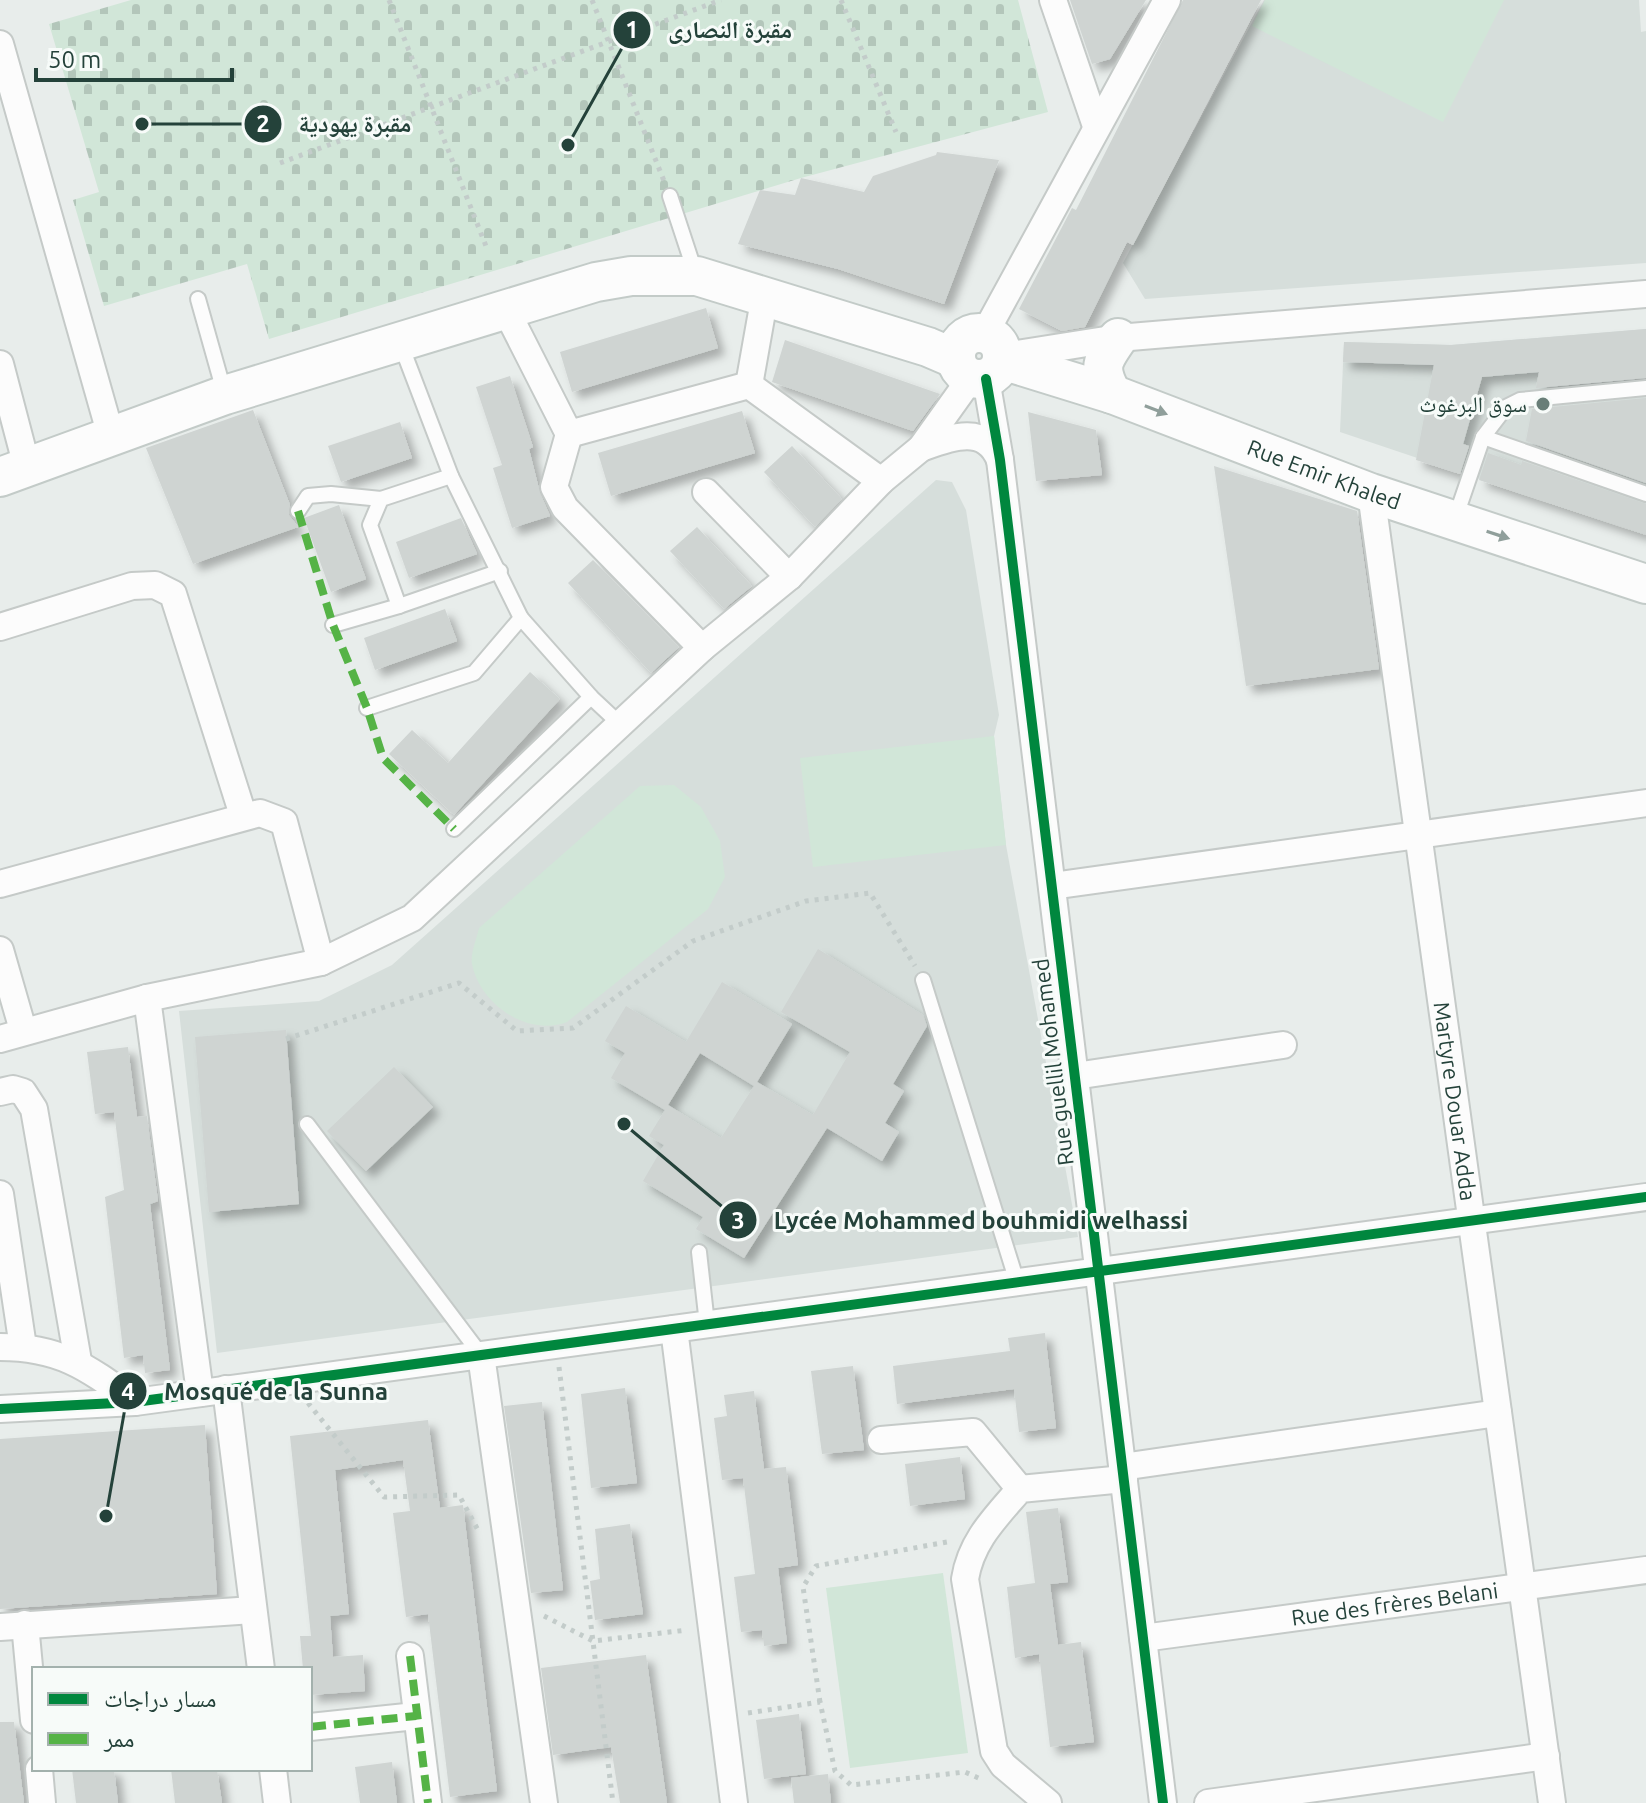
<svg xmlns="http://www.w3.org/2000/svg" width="1646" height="1803" viewBox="0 0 1646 1803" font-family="Ubuntu,'Noto Naskh Arabic',sans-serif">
  <defs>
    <pattern id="cemetery-stones" width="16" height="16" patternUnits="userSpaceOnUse" patternTransform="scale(2)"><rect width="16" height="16" fill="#d1e6d8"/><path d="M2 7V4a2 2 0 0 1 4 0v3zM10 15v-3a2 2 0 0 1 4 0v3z" fill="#b3c6ba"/></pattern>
    <filter id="shadow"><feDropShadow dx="7" dy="7" stdDeviation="4" flood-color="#0004"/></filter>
  </defs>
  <rect width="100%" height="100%" fill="#e8edeb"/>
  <g fill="#d6dedb">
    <polygon points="1264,0 1639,0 1641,32 1646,31 1646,263 1145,299 1123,263"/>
    <polygon points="1646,329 1646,535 1340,432 1344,342 1451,345"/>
    <polygon points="936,480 952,482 966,510 999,715 994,736 1006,845 1078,1237 217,1353 179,1011 319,1001 392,965"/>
  </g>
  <polygon fill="url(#cemetery-stones)" points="131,0 1018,0 1048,112 801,178 269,339 247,264 104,306 73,200 99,192 49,24"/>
  <g fill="#d1e6d8">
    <polygon points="1265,0 1504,0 1443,122 1252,26"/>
    <polygon points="994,736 1006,845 813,867 800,758"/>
    <path d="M674 785 701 807 720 841 725 877 708 909 567 1022C527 1037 480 1004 472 964 470 954 477 938 479 928L640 786Z"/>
    <polygon points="943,1573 968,1753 850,1768 826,1588"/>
  </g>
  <g fill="#cfd4d2" fill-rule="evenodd" filter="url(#shadow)">
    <polygon points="1070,0 1146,0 1110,59 1092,64"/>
    <polygon points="1183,0 1261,0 1133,245 1127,242 1085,327 1062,331 1019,309 1072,208 1076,210"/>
    <polygon points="937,152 999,160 944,304 838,269 738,244 760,190 795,195 801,178 864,192 873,176 936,155"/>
    <polygon points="706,308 718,348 572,392 560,352"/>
    <polygon points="1646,329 1646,378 1536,388 1539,372 1482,377 1463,444 1469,446 1460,474 1416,460 1434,365 1343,362 1344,342 1451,345"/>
    <polygon points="785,340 940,394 913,431 772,382"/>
    <polygon points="510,376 533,447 529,449 540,493 550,516 512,528 493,468 502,465 476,387"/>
    <polygon points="1646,398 1646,483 1526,441 1532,409"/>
    <polygon points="253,410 290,505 289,515 298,527 193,564 146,448"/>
    <polygon points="742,411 755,453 611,496 598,453"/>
    <polygon points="1028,412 1096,430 1102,475 1036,481"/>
    <polygon points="400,422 412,458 341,482 328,446"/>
    <polygon points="792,446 842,499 815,527 764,472"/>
    <polygon points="1488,453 1521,465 1522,461 1646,504 1646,535 1479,480"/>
    <polygon points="1214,466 1357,511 1379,669 1246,686"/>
    <polygon points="339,505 366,579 331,592 304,518"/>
    <polygon points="461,518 477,554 409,578 396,542"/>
    <polygon points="697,527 752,586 724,609 670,551"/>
    <polygon points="593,560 679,647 651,673 568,583"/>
    <polygon points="445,609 457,641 375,670 364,638"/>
    <polygon points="530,672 560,699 454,815 389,754 412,730 448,763"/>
    <path d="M818 949 923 1015 927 1026 893 1084 904 1091 885 1123 899 1132 882 1161 827 1128 744 1258 696 1229 703 1217 643 1181 664 1145 649 1136 665 1110 611 1078 625 1053 605 1041 626 1006 686 1042 722 982 792 1024 757 1082 813 1115 850 1052 781 1012ZM700 1053 754 1086 721 1138 668 1105Z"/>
    <polygon points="286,1030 299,1204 209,1212 195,1037"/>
    <polygon points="128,1047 137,1117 147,1116 158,1201 150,1204 170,1370 145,1373 143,1355 124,1358 105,1197 124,1190 114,1112 95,1114 87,1052"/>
    <polygon points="394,1067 433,1107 366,1171 327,1131"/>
    <polygon points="1045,1333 1056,1428 1019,1432 1014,1389 897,1404 893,1366 1010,1351 1008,1338"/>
    <polygon points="853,1366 864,1450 822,1454 811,1371"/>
    <polygon points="625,1388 637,1483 591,1488 581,1394"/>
    <polygon points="754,1391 764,1469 786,1467 798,1565 778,1568 787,1643 764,1646 762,1630 741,1632 734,1577 755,1574 743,1478 722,1480 714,1418 727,1416 724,1395"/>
    <polygon points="542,1402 563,1590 531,1593 504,1406"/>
    <polygon points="428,1420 440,1508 463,1505 497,1791 450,1797 428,1614 406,1617 393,1513 410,1511 403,1460 335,1470 349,1614 330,1616 333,1657 363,1655 365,1691 310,1695 310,1669 303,1669 300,1636 311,1636 290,1436"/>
    <polygon points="205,1425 217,1594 0,1609 0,1439"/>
    <polygon points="960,1457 965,1499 910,1506 905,1464"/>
    <polygon points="1058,1508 1068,1582 1050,1584 1058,1645 1081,1642 1094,1742 1050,1747 1039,1654 1015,1658 1007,1587 1035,1583 1026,1512"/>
    <polygon points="630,1524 643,1614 595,1620 590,1581 600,1579 595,1529"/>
    <polygon points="646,1655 667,1803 620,1803 611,1747 553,1755 541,1668"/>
    <polygon points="799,1714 806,1774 764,1779 756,1720"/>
    <polygon points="0,1722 14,1722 24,1803 0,1803"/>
    <polygon points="392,1762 397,1803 360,1803 355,1767"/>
    <polygon points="72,1769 114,1769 118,1803 76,1803"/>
    <polygon points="171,1769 217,1769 222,1803 175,1803"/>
    <polygon points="828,1774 831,1803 794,1803 791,1778"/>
  </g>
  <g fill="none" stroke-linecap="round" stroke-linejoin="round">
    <g stroke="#c5cac8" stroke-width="18">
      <g id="lane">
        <polyline points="670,196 695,272"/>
        <polyline points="198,299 225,395"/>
        <polyline points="1646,388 1520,400 1506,407 1483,437 1646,494"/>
        <polyline points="451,476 521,618"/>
        <polyline points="298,511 308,496 331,494 381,499"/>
        <polyline points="1455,519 1483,437"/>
        <polyline points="399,606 500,571"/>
        <polyline points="333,625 399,606 370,525 381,499 451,476 401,345"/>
        <polyline points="367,708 474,673 521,618 591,697 622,726"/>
        <polyline points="454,829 591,697"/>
        <polyline points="923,980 1017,1282"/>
        <polyline points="307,1124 481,1355"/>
        <polyline points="699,1252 707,1324"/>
      </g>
    </g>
    <g stroke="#c5cac8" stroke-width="30">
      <g id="street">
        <polyline points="1053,0 1096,126"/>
        <polyline points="0,44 111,436"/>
        <polyline points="506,310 569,434 554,487 565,508 702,648"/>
        <polyline points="985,333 1167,0"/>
        <polyline points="1005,356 1118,338 1646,294"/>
        <polyline points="0,364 27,467"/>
        <polyline points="986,379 1000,460 1163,1803"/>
        <polyline points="749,385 881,481"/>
        <polyline points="569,434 749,385 765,295"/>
        <path d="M921 448C949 438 985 423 1000 460"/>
        <polyline points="706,492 789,577"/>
        <path id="s1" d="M1371 493 1552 1803"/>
        <polyline points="0,627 132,586 155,585 173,594 243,815"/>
        <polyline points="0,884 260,813 284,822 321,962"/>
        <polyline points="1052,886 1646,803"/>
        <polyline points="0,950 23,1030"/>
        <polyline points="147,998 200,1393"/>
        <polyline points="0,1039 147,998 321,962 412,918 702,648 789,577 881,481 921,448 971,378"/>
        <polyline points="1075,1076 1283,1045"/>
        <polyline points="0,1092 13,1089 23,1092 34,1109 78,1361"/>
        <polyline points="0,1194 23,1347"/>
        <polyline points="674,1329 734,1803"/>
        <path d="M0 1347C61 1347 88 1368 135 1402"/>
        <polyline points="481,1355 544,1803"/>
        <polyline points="226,1389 261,1669"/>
        <polyline points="0,1409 135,1402 1646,1197"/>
        <polyline points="881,1440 973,1432 1020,1489"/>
        <polyline points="1122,1467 1498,1413"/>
        <polyline points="25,1624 34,1720"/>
        <polyline points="0,1627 253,1610"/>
        <path id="s2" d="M1143 1638 1646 1570"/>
        <polyline points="410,1656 428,1803"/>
        <polyline points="310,1727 416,1716"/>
        <polyline points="39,1769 42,1803"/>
        <polyline points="273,1769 277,1803"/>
        <path d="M1048 1803 1003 1765 994 1751 965 1579C971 1541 995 1518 1020 1489L1124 1479"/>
        <polyline points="1208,1803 1546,1756"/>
      </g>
    </g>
    <g stroke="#c3cbc8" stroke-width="42">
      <g id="secondary">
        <circle cx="979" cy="356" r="23"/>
        <path id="s3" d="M1002 360 1112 394 1371 493 1646 584"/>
        <path d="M1112 394C1098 368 1101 362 1118 338"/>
        <polyline points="0,477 225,395 596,282 631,276 697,276 928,347 956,359"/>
      </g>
    </g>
    <g stroke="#c3ccca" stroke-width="5" stroke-dasharray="4 6" stroke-linecap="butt">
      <polyline points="389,0 486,246"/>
      <polyline points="592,0 664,181"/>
      <polyline points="841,0 896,132"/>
      <polyline points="280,163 721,0"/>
      <polyline points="286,1039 459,983 517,1031 573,1028 693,941 806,901 870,893 915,966"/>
      <polyline points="559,1367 613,1803"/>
      <polyline points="308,1403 384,1497 459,1495 479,1532"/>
      <polyline points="544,1616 593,1641 687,1630"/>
      <polyline points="820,1702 803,1587 816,1566 952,1541"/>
      <polyline points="748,1713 820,1702 835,1771 851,1785 965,1772 983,1780"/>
    </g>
    <use href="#lane" stroke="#fcfcfc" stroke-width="14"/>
    <use href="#street" stroke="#fcfcfc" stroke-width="26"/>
    <use href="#secondary" stroke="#fcfcfc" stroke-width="38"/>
    <g stroke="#55b346" stroke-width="8" stroke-dasharray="16 8" stroke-linecap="butt">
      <polyline points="298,511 333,625 367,708 383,758 454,829"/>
      <polyline points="410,1656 428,1803"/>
      <polyline points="310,1727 416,1716"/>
    </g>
    <g stroke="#f7fbf9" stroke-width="15">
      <g id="cycleway">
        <polyline points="986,379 1000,460 1163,1803"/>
        <polyline points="0,1409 135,1402 1646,1197"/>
      </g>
    </g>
    <use href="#cycleway" stroke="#00873e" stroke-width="10"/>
  </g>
  <defs><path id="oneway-solid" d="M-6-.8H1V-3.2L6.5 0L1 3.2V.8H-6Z" transform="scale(2)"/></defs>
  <g fill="#909f9b">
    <use href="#oneway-solid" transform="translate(1156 410) rotate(21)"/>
    <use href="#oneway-solid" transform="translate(1498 535) rotate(18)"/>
  </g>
  <circle fill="#697e78" stroke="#f7fbf9" stroke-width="3" cx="1543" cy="404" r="8"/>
  <g text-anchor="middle" stroke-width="6" stroke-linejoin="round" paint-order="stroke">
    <g font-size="22" fill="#24423a" stroke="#f7fbf9" text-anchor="end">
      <text x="1527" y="412">سوق البرغوث</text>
    </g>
    <g font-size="22" fill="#24423a" stroke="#f7fbf9">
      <text dy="8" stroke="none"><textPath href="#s3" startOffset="342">Rue Emir Khaled</textPath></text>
      <text transform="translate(1053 1062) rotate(-97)" y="8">Rue guellil Mohamed</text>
      <text dy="8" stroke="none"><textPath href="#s1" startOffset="614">Martyre Douar Adda</textPath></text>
      <text dy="8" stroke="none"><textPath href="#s2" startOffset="254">Rue des frères Belani</textPath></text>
    </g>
  </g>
  <path fill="none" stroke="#24423a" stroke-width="3" d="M568 145L632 30M142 124L263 124M624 1124L738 1220M106 1516L128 1391"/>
  <g fill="#24423a" stroke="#f7fbf9" stroke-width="3">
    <circle cx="568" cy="145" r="8"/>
    <circle cx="142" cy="124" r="8"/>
    <circle cx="624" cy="1124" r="8"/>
    <circle cx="106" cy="1516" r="8"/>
    <circle cx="632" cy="30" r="20"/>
    <circle cx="263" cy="124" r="20"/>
    <circle cx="738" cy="1220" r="20"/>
    <circle cx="128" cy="1391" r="20"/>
  </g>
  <g font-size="24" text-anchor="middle" font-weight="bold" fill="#fff">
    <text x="632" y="38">1</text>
    <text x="263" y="132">2</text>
    <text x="738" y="1229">3</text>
    <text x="128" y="1400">4</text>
  </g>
  <g font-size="24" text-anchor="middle" font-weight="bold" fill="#24423a" stroke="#f7fbf9" stroke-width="6" stroke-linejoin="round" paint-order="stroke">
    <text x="730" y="38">مقبرة النصارى</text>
    <text x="355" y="132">مقبرة يهودية</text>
    <text x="981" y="1229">Lycée Mohammed bouhmidi welhassi</text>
    <text x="276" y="1400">Mosqué de la Sunna</text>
  </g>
  <rect x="32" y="1667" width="280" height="104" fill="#f7fbf9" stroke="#a3b1ad" stroke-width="2"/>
  <rect x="48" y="1693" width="40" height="12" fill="#00873e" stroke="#a3b1ad" stroke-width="2"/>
  <text x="104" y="1707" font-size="24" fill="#24423a">مسار دراجات</text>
  <rect x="48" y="1733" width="40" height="12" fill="#55b346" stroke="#a3b1ad" stroke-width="2"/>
  <text x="104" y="1747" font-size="24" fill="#24423a">ممر</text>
  <path d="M36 68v12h196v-12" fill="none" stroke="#24423a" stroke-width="4"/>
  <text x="48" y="68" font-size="24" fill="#24423a" stroke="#f7fbf9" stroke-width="6" paint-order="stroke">50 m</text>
</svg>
